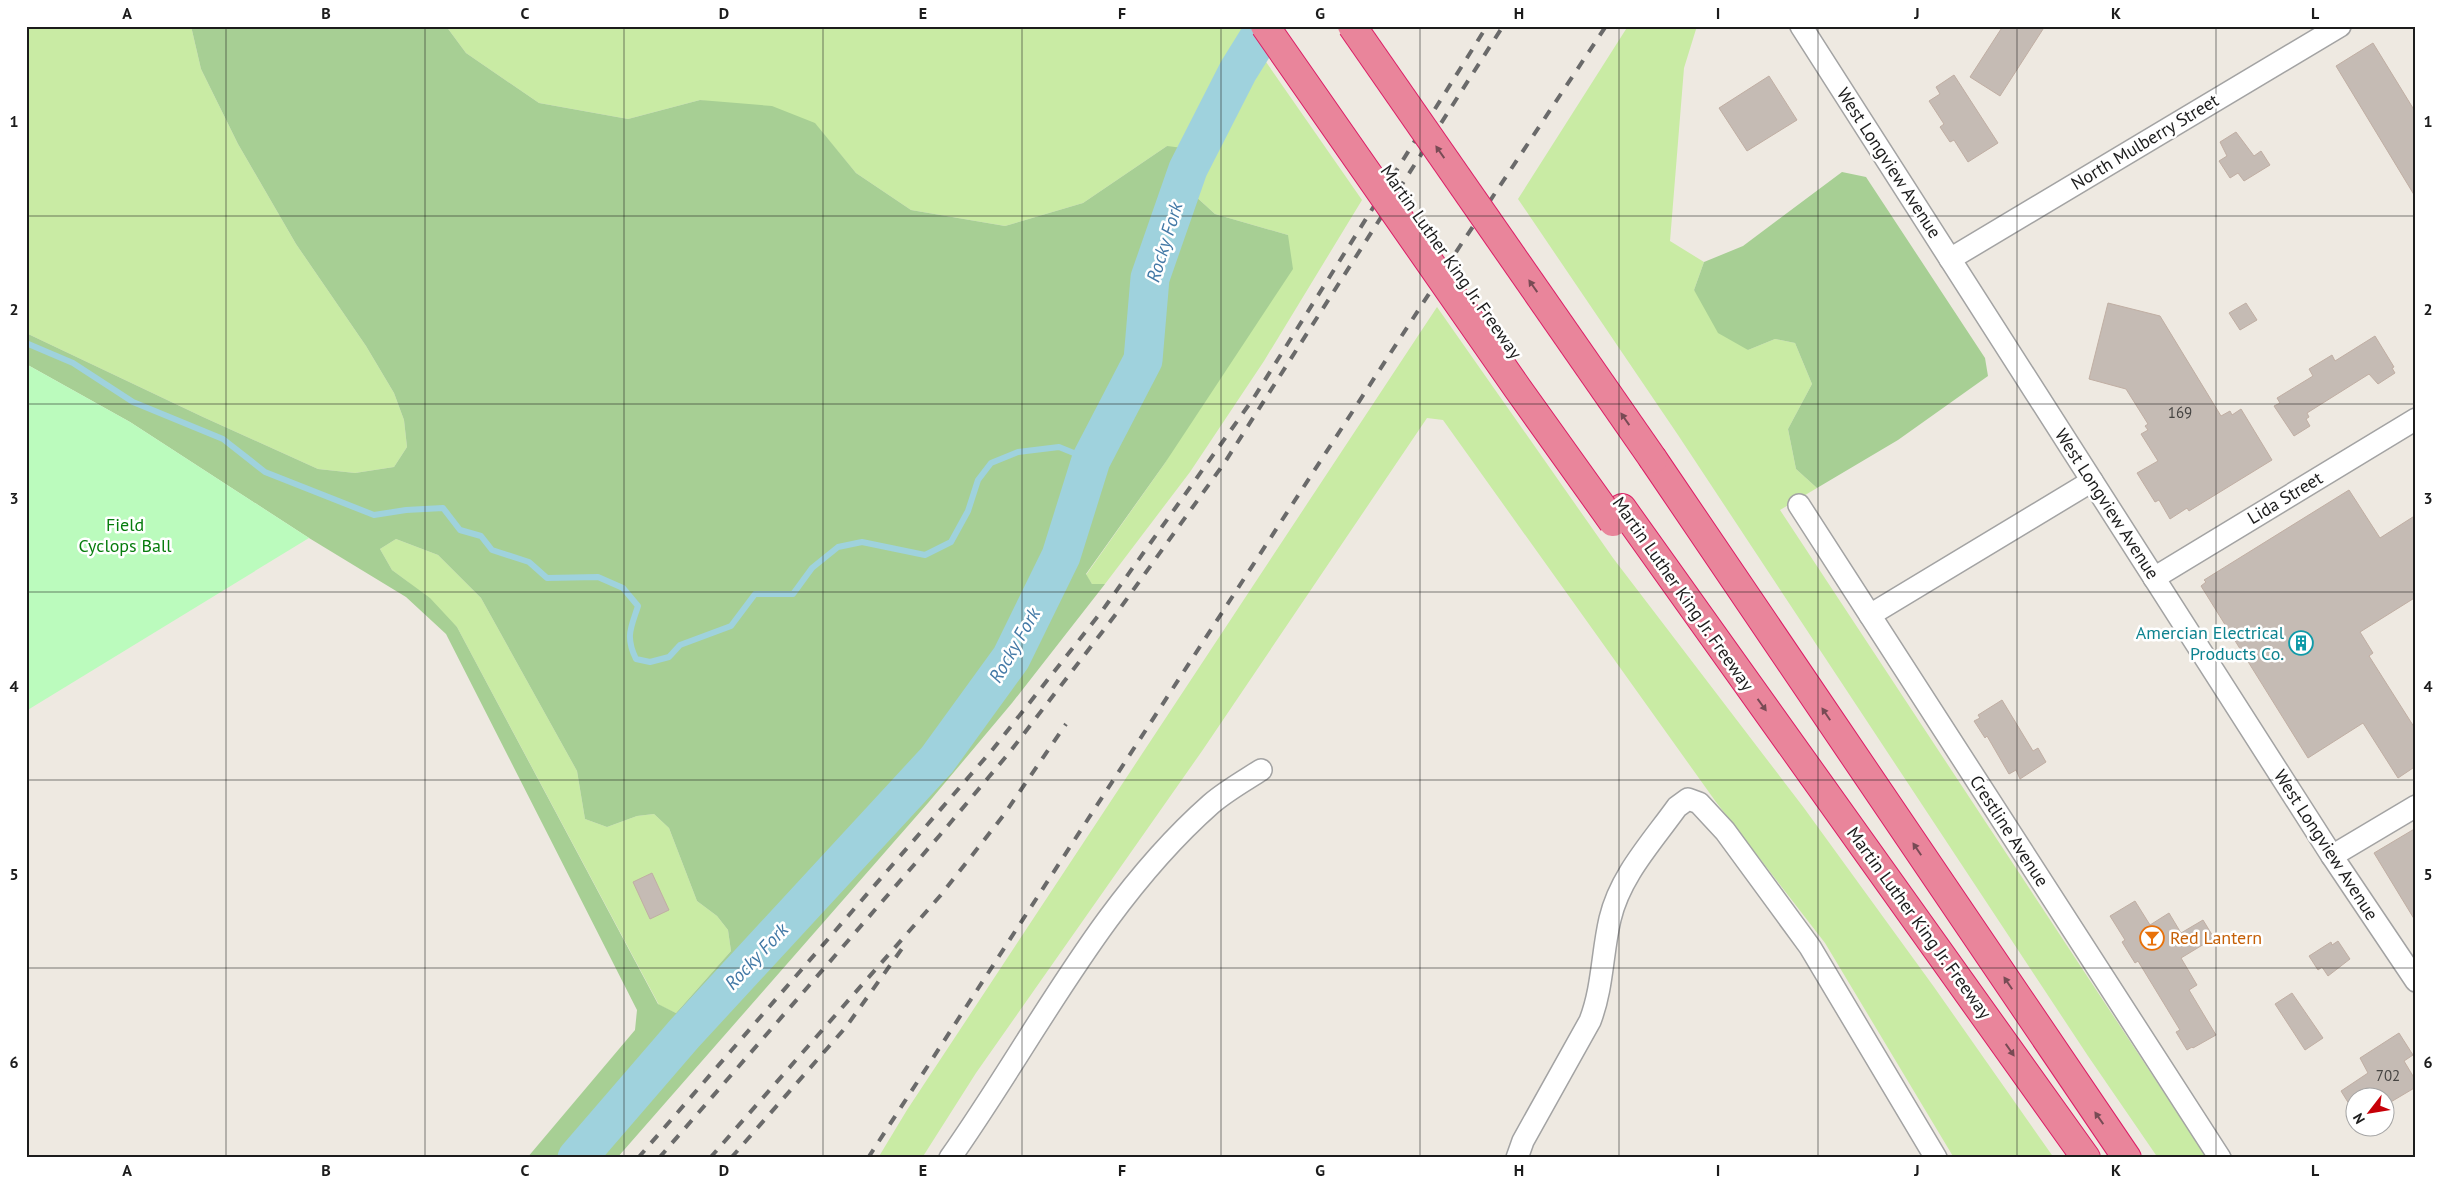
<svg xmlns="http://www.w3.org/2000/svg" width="2442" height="1184" viewBox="0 0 2442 1184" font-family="'PT Sans',sans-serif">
  <rect width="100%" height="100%" fill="#eee9e1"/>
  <g fill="#c9eba4">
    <polygon points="26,26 191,26 201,69 238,144 296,244 366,346 394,393 404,420 407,447 394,467 355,473 318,469 203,417 26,333"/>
    <polygon points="446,26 1241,26 1362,200 1264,361 1190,472 1105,584 1092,584 1086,575 1165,463 1288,235 1215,214 1193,194 1167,146 1083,203 1005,226 911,210 856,173 815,124 700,100 628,119 539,103 466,53"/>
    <polygon points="1628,26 1697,26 1684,68 1670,241 1704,262 1694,290 1748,350 1775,339 1795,343 1812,384 1788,429 1796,469 1817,488 1780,510 2207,1158 2158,1158 2088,1056 1678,435 1518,199"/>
    <polygon points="1437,307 1613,558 1804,808 1934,987 2054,1158 1954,1158 1825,943 1716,802 1443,420 1427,418 1202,751 976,1073 922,1158 878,1158 907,1110"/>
    <polygon points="396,539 438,555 481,598 577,771 585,819 607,827 637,816 654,814 669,828 697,901 717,916 728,930 731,951 676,1013 659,1005 457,627 408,582 392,570 380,549"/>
  </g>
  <g fill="#a7cf94" fill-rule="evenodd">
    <path d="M191 26H446L466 53 539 103 628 119 700 100 772 106 815 123 856 173 911 210 1005 226 1083 203 1167 146 1183 148 1200 155 1189 185 1193 194 1215 214 1288 235 1293 269 1165 463 1086 574 1092 584H1105L1012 703 928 803 617 1158H527L635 1030 637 1010 446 634 406 597 309 538 130 422 26 364V333L203 417 318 469 355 473 394 467 407 447 404 420 394 393 366 346 296 244 238 144 201 69ZM396 539 438 555 481 598 577 771 585 819 607 827 637 816 654 814 669 828 697 901 717 916 728 930 731 951 676 1013 658 1004 457 627 430 598 392 570 380 549Z"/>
    <polygon points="1842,172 1866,177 1985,358 1988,376 1898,440 1817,488 1796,469 1788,429 1812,384 1795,343 1775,339 1748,350 1718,333 1694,290 1704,262 1743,246"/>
  </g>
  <polygon fill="#bbfbbd" points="26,364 130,422 309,538 26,711"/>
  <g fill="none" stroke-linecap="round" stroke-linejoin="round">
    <path stroke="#9fd2dd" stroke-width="6" d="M26 343 73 363 133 402 223 439 265 472 374 515 406 510 443 508 460 530 481 536 492 550 529 562 547 578 598 577 623 588 638 606C631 628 625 636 636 659L650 662 669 657 680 645 731 626 755 594H793L812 568 838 547 862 542 925 555 951 542 968 511 978 480 991 463 1018 452 1059 447 1091 460"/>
    <polyline stroke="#9fd2dd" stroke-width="39" points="577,1158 684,1034 937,760 1011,658 1061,556 1091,460 1143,360 1150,278 1188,169 1238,71 1266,26"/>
  </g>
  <g fill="#c5bbb4" stroke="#c0aea3">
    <polygon points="2003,26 2045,26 2000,96 1970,77"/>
    <polygon points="2373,43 2416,113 2416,198 2336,66"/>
    <polygon points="1954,75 1998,143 1968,162 1954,140 1950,142 1940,127 1944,124 1929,101 1940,94 1936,87"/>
    <polygon points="1769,76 1797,120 1747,151 1719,108"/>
    <polygon points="2236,132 2254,156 2261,151 2270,165 2244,181 2238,173 2230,178 2219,161 2227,156 2220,142"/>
    <polygon points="2108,303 2160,316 2221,416 2230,411 2232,415 2241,409 2272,460 2189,511 2187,508 2170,519 2159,500 2155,502 2137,473 2158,461 2141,434 2148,430 2145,426 2148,424 2126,389 2089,379"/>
    <polygon points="2246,303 2257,320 2240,330 2229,313"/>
    <polygon points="2375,336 2394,367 2392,368 2395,373 2378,384 2369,374 2307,413 2309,417 2306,419 2310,426 2294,436 2274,406 2280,403 2277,398 2313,376 2309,369 2332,355 2335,361"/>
    <polygon points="2349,490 2380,538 2416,515 2416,597 2360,632 2373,653 2369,656 2416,730 2416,766 2398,778 2363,723 2308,758 2201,586 2206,582 2204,580"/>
    <polygon points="2002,700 2033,751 2038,748 2046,762 2020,779 2016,770 2009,774 1987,736 1985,738 1974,721 1980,718 1978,715"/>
    <polygon points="2416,828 2416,922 2374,853"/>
    <polygon points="652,873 669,910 650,919 633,882"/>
    <polygon points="2135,901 2150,925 2169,913 2181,933 2203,920 2214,938 2181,958 2197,985 2189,990 2216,1035 2193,1048 2192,1047 2187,1050 2176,1032 2180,1030 2138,961 2135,963 2122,942 2125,940 2110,916"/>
    <polygon points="2338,941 2350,959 2328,976 2322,967 2318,970 2309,956 2331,942 2332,945"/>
    <polygon points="2292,993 2323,1038 2305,1050 2275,1004"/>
    <polygon points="2399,1033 2413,1055 2404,1061 2416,1081 2416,1087 2384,1106 2384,1096 2354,1096 2354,1112 2341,1091 2368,1073 2360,1058"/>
  </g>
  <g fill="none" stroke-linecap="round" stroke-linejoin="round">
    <g stroke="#a3a3a3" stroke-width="24">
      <g id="minor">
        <polyline points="1801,26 2332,856 2416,981"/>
        <polyline points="1950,259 2340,26"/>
        <polyline points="1799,505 2220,1158"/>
        <polyline points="2154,578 2416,419"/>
        <polyline points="1870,615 2092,481"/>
        <polyline points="2332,856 2416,806"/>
        <path d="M950 1158C1034 1039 1100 902 1211 804 1226 791 1244 781 1261 770"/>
        <path d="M1517 1158 1523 1141 1590 1021C1603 987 1602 953 1610 919 1620 876 1652 842 1677 807L1688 799 1699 803 1725 831 1810 947 1936 1158"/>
      </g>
    </g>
    <g stroke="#dc1d66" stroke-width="30">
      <g id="highway">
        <polyline points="1653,459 2127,1158"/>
        <polyline points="1622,508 2086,1158"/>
      </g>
    </g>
    <use href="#minor" stroke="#fff" stroke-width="21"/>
    <use href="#highway" stroke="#e9859b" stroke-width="28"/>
    <g stroke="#6a6a6a" stroke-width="4" stroke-dasharray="10 10" stroke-linecap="butt">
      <polyline points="638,1158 993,749 1102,611 1253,399 1487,26"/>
      <polyline points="659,1158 940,835 1009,753 1116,614 1225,462 1503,26"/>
      <polyline points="710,1158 940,896 1003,816 1066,724"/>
      <polyline points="731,1158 846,1027 906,943"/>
      <polyline points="868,1158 1460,246 1606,26"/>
    </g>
    <g stroke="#dc1d66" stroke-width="30" stroke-linecap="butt">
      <g id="highway-bridge">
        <polyline points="1265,26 1518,389 1613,522"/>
        <polyline points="1352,26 1653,459"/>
      </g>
    </g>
    <use href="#highway-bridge" stroke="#e9859b" stroke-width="28"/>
  </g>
  <defs><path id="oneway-solid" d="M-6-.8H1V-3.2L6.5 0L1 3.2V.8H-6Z" transform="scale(1.25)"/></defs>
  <g fill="#784b55">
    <use href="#oneway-solid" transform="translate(1440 152) rotate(-125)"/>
    <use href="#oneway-solid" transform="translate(1533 286) rotate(-125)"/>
    <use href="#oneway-solid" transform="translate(1625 419) rotate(-125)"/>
    <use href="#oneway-solid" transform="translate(1762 705) rotate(54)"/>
    <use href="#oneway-solid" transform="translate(1826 714) rotate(-124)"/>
    <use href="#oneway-solid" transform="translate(1917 849) rotate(-124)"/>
    <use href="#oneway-solid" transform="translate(2008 983) rotate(-124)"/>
    <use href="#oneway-solid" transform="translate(2010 1050) rotate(55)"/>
    <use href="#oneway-solid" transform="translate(2099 1118) rotate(-125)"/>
  </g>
  <path fill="none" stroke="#1c1c1c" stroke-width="1" stroke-opacity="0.55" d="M226 26V1158M425 26V1158M624 26V1158M823 26V1158M1022 26V1158M1221 26V1158M1420 26V1158M1619 26V1158M1818 26V1158M2017 26V1158M2216 26V1158M26 216H2416M26 404H2416M26 592H2416M26 780H2416M26 968H2416"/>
  <defs>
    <g id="building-ring" transform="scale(1.25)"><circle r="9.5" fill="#fff" stroke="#0f9aa8" stroke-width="1.5"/><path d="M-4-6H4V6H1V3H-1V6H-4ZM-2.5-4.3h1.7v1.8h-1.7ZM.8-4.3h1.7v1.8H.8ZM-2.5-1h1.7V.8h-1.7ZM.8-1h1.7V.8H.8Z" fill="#0f9aa8"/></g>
    <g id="bar-ring" transform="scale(1.25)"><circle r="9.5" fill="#fff" stroke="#e8710a" stroke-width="1.5"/><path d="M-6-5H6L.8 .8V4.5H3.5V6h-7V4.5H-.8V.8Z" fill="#e8710a"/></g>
  </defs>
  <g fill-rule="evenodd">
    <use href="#building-ring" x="2301" y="643"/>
    <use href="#bar-ring" x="2152" y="938"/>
  </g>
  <g text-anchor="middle" stroke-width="5" stroke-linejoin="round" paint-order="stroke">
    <g font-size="15" fill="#464442">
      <text x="2180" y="418">169</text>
      <text x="2388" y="1081">702</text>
    </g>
    <g font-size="18" fill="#1c1c1c" stroke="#fff">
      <text transform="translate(2145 142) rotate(-31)" y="6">North Mulberry Street</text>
      <text transform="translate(1889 163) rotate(57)" y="6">West Longview Avenue</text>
      <text transform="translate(1451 262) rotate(55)" y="6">Martin Luther King Jr. Freeway</text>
      <text transform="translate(2285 498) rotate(-31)" y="6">Lida Street</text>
      <text transform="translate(2107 504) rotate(57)" y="6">West Longview Avenue</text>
      <text transform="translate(1683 594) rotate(55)" y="6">Martin Luther King Jr. Freeway</text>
      <text transform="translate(2009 831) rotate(57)" y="6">Crestline Avenue</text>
      <text transform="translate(2326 845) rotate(57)" y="6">West Longview Avenue</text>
      <text transform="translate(1919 923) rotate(54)" y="6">Martin Luther King Jr. Freeway</text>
    </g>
    <g font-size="18" fill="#077c0d" stroke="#fff">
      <text x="125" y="531">Field<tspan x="125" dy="21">Cyclops Ball</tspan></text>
    </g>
    <g font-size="18" fill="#0d838f" stroke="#fff" text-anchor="end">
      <text x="2284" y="639">Amercian Electrical<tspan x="2284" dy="21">Products Co.</tspan></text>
    </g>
    <g font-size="18" fill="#c56008" stroke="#fff" text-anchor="start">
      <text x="2170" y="944">Red Lantern</text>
    </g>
    <g font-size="19" font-style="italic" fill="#4379a6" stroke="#fff">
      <text transform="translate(1164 242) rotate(-73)" y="7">Rocky Fork</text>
      <text transform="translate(1014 645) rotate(-60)" y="7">Rocky Fork</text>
      <text transform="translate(756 956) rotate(-47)" y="7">Rocky Fork</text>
    </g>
  </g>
  <rect width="2442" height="1184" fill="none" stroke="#ffffff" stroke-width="55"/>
  <g transform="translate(2370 1112) rotate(239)"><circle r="24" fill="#ffffff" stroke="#a4a4a4"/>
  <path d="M0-4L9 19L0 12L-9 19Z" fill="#c70008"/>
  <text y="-8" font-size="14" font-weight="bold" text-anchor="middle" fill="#1c1c1c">N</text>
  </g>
  <rect x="28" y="28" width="2386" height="1128" fill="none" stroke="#1c1c1c" stroke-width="2"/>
  <g font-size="16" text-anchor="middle" font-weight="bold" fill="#1c1c1c">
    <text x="127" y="19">A</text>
    <text x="326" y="19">B</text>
    <text x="525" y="19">C</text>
    <text x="724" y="19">D</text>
    <text x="923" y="19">E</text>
    <text x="1122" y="19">F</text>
    <text x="1320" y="19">G</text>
    <text x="1519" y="19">H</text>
    <text x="1718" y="19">I</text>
    <text x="1917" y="19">J</text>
    <text x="2116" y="19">K</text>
    <text x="2315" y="19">L</text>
    <text x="14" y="127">1</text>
    <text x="2428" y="127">1</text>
    <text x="14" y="315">2</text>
    <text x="2428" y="315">2</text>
    <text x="14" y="504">3</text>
    <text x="2428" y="504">3</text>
    <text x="14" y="692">4</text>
    <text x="2428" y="692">4</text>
    <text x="14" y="880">5</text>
    <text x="2428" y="880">5</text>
    <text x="14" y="1068">6</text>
    <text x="2428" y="1068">6</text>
    <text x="127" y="1176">A</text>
    <text x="326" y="1176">B</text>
    <text x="525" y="1176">C</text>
    <text x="724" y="1176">D</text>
    <text x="923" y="1176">E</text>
    <text x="1122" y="1176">F</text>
    <text x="1320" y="1176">G</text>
    <text x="1519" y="1176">H</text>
    <text x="1718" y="1176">I</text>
    <text x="1917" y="1176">J</text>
    <text x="2116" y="1176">K</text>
    <text x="2315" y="1176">L</text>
  </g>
</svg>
